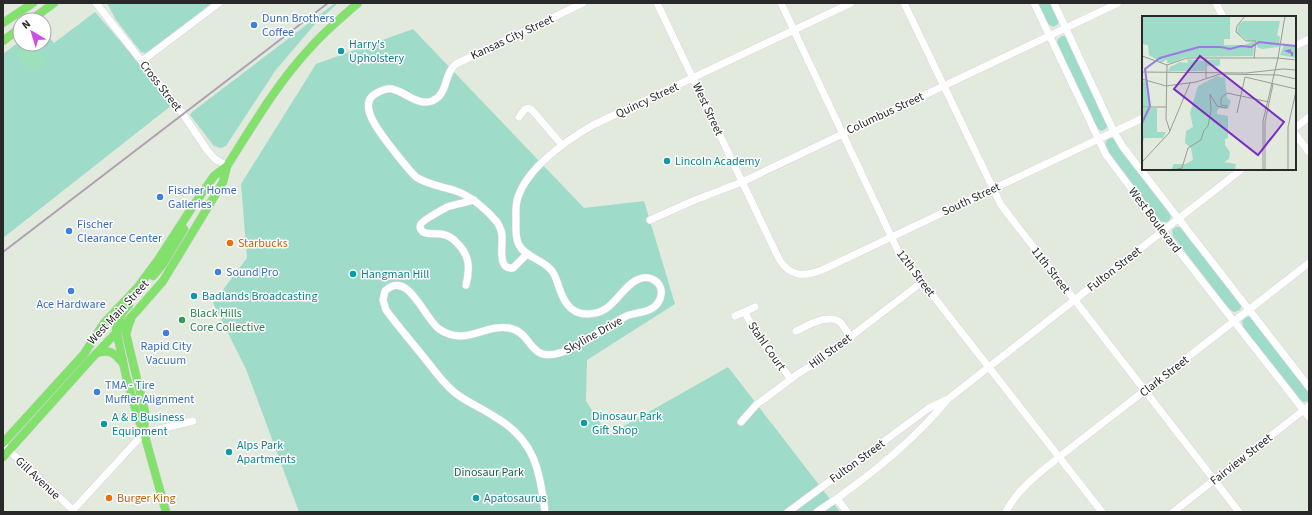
<svg xmlns="http://www.w3.org/2000/svg" width="1312" height="515" viewBox="0 0 1312 515" font-family="'Source Sans 3',sans-serif">
  <rect width="100%" height="100%" fill="#e2eadd"/>
  <g fill="#9fdbc9">
    <polygon points="107,3 212,3 149,52 145,53 141,52 116,20"/>
    <polygon points="335,3 338,3 315,24 275,71 226,146 221,148 214,146 190,115 192,112"/>
    <polygon points="1037,3 1052,3 1059,18 1058,24 1053,27 1048,24"/>
    <polygon points="95,12 135,58 172,105 3,238 3,54 20,41 20,44 44,44 44,31 54,43"/>
    <polygon points="413,29 584,208 644,201 675,304 587,360 586,401 608,435 728,367 840,512 299,512 246,369 213,303 247,258 241,184 316,64"/>
    <polygon points="1062,36 1066,36 1108,126 1104,130 1101,131 1097,128 1057,43 1058,39"/>
    <path d="M1113 138 1115 139 1170 212 1171 217 1168 222H1164L1160 221C1150 208 1107 158 1106 145 1105 140 1109 138 1113 138Z"/>
    <polygon points="1176,227 1181,227 1242,304 1240,310 1234,312 1229,309 1173,236 1172,230"/>
    <polygon points="1246,317 1251,317 1309,390 1309,401 1303,402 1299,400 1243,327 1242,321"/>
  </g>
  <polygon fill="#9ce1bc" points="27,44 34,44 47,61 31,73 15,53"/>
  <g fill="none" stroke-linecap="round" stroke-linejoin="round">
    <g stroke="#ded2e1" stroke-width="8">
      <g id="minor">
        <polyline points="96,3 183,114 207,150 215,159 227,166"/>
        <path d="M657 3 779 259C790 277 804 277 822 270L1143 118"/>
        <polyline points="781,3 898,251 1102,512"/>
        <polyline points="904,3 1001,205 1239,512"/>
        <polyline points="1034,3 1106,155 1163,231 1309,417"/>
        <polyline points="1054,3 1114,132 1123,147 1309,387"/>
        <polyline points="1216,3 1223,17"/>
        <polyline points="1295,46 1309,39"/>
        <polyline points="142,61 219,3"/>
        <polyline points="519,117 525,109 528,108 532,110 562,145"/>
        <polyline points="1295,128 1309,117"/>
        <polyline points="1295,134 1309,152"/>
        <polyline points="650,220 695,200 742,182 1118,3"/>
        <path d="M527 254 513 268C497 270 503 246 502 236 502 231 500 227 497 222 487 210 471 196 456 191 442 186 428 185 416 177 408 169 401 160 394 151 386 140 355 106 375 94 380 91 386 88 392 89 406 92 417 106 432 101 449 94 443 74 456 64L583 3"/>
        <path d="M466 285C470 269 470 255 457 243 453 238 447 235 441 234 435 233 429 235 423 232 421 230 419 227 421 224 423 220 442 210 447 207 455 204 465 203 474 200"/>
        <path d="M745 312C756 337 774 357 791 379"/>
        <polyline points="735,316 755,307"/>
        <path d="M796 331C807 326 829 312 841 323 844 327 847 332 851 336"/>
        <polyline points="741,422 756,405 799,373 819,361 922,282"/>
        <polyline points="3,445 73,510 144,433 193,421"/>
        <polyline points="837,499 847,512"/>
        <path d="M545 512C540 470 534 439 495 417 482 408 466 402 454 392 441 381 432 367 422 355 410 340 397 325 386 310L383 300 385 291C408 269 424 318 439 329 466 347 483 324 509 328 536 333 526 367 568 350 581 343 593 336 605 328 613 324 621 318 629 315 640 312 655 312 660 299 666 283 649 272 635 281 617 292 613 314 587 314 579 314 572 311 567 304 559 294 559 281 552 271 543 259 526 258 519 245 515 238 516 229 516 221 516 213 515 205 518 197 528 167 567 140 593 125L851 3"/>
        <polyline points="788,512 929,408 946,400"/>
        <path d="M817 512C865 480 911 444 948 399L1242 169"/>
        <path d="M1006 512C1017 489 1040 473 1059 457L1309 263"/>
        <polyline points="1173,512 1309,406"/>
      </g>
    </g>
    <g stroke="#ccc" stroke-width="9">
      <g id="major">
        <polyline points="31,20 54,3"/>
        <polyline points="3,23 33,3"/>
        <polyline points="3,41 20,28"/>
        <polyline points="153,276 163,264 184,229"/>
        <path d="M129 305C122 312 117 319 116 329L126 376 137 415 144 433 166 512"/>
        <polyline points="131,319 129,324 126,334 145,412 144,431"/>
        <path d="M97 353C111 349 114 353 123 363"/>
        <polyline points="3,443 84,354 104,323 138,287 158,260 193,206 214,176 227,166"/>
        <path d="M3 457 91 359 135 313 163 281 223 182 227 166C253 125 278 82 311 47 325 31 342 17 358 3"/>
      </g>
    </g>
    <use href="#minor" stroke="#fff" stroke-width="7"/>
    <use href="#major" stroke="#81e16b" stroke-width="8"/>
    <polyline stroke="#b0a0b2" stroke-width="2" points="3,252 328,3"/>
  </g>
  <g fill="#3f7fe0" stroke="#fff" stroke-width="1.5">
    <circle cx="254" cy="25" r="4"/>
    <circle cx="160" cy="197" r="4"/>
    <circle cx="69" cy="231" r="4"/>
    <circle cx="218" cy="272" r="4"/>
    <circle cx="71" cy="291" r="4"/>
    <circle cx="166" cy="333" r="4"/>
    <circle cx="97" cy="392" r="4"/>
  </g>
  <g fill="#0f9aa8" stroke="#fff" stroke-width="1.5">
    <circle cx="341" cy="51" r="4"/>
    <circle cx="667" cy="161" r="4"/>
    <circle cx="353" cy="274" r="4"/>
    <circle cx="194" cy="296" r="4"/>
    <circle cx="584" cy="423" r="4"/>
    <circle cx="104" cy="424" r="4"/>
    <circle cx="229" cy="452" r="4"/>
    <circle cx="476" cy="498" r="4"/>
  </g>
  <g fill="#e8710a" stroke="#fff" stroke-width="1.5">
    <circle cx="230" cy="243" r="4"/>
    <circle cx="109" cy="498" r="4"/>
  </g>
  <circle fill="#2e9e5b" stroke="#fff" stroke-width="1.5" cx="182" cy="320" r="4"/>
  <g text-anchor="middle" stroke-width="3" stroke-linejoin="round" paint-order="stroke">
    <g font-size="12" fill="#366cbe" stroke="#fff" text-anchor="start">
      <text x="262" y="22">Dunn Brothers<tspan x="262" dy="14">Coffee</tspan></text>
      <text x="168" y="194">Fischer Home<tspan x="168" dy="14">Galleries</tspan></text>
      <text x="77" y="228">Fischer<tspan x="77" dy="14">Clearance Center</tspan></text>
      <text x="226" y="276">Sound Pro</text>
      <text x="71" y="308" text-anchor="middle">Ace Hardware</text>
      <text x="166" y="350" text-anchor="middle">Rapid City<tspan x="166" dy="14">Vacuum</tspan></text>
      <text x="105" y="389">TMA - Tire<tspan x="105" dy="14">Muffler Alignment</tspan></text>
    </g>
    <g font-size="12" fill="#292929" stroke="#fff">
      <text transform="translate(512 37) rotate(-25)" y="4">Kansas City Street</text>
      <text transform="translate(161 86) rotate(52)" y="4">Cross Street</text>
      <text transform="translate(647 100) rotate(-25)" y="4">Quincy Street</text>
      <text transform="translate(708 109) rotate(65)" y="4">West Street</text>
      <text transform="translate(885 113) rotate(-25)" y="4">Columbus Street</text>
      <text transform="translate(971 199) rotate(-25)" y="4">South Street</text>
      <text transform="translate(1155 220) rotate(53)" y="4">West Boulevard</text>
      <text transform="translate(1114 269) rotate(-38)" y="4">Fulton Street</text>
      <text transform="translate(1051 270) rotate(52)" y="4">11th Street</text>
      <text transform="translate(916 273) rotate(53)" y="4">12th Street</text>
      <text transform="translate(118 312) rotate(-47)" y="4">West Main Street</text>
      <text transform="translate(593 335) rotate(-29)" y="4">Skyline Drive</text>
      <text transform="translate(767 346) rotate(55)" y="4">Stahl Court</text>
      <text transform="translate(830 351) rotate(-36)" y="4">Hill Street</text>
      <text transform="translate(1164 376) rotate(-38)" y="4">Clark Street</text>
      <text transform="translate(1241 459) rotate(-38)" y="4">Fairview Street</text>
      <text transform="translate(857 461) rotate(-36)" y="4">Fulton Street</text>
      <text transform="translate(38 478) rotate(43)" y="4">Gill Avenue</text>
    </g>
    <g font-size="12" fill="#0d838f" stroke="#fff" text-anchor="start">
      <text x="349" y="48">Harry's<tspan x="349" dy="14">Upholstery</tspan></text>
      <text x="675" y="165">Lincoln Academy</text>
      <text x="361" y="278">Hangman Hill</text>
      <text x="202" y="300">Badlands Broadcasting</text>
      <text x="592" y="420">Dinosaur Park<tspan x="592" dy="14">Gift Shop</tspan></text>
      <text x="112" y="421">A &amp; B Business<tspan x="112" dy="14">Equipment</tspan></text>
      <text x="237" y="449">Alps Park<tspan x="237" dy="14">Apartments</tspan></text>
      <text x="484" y="502">Apatosaurus</text>
    </g>
    <g font-size="12" fill="#c56008" stroke="#fff" text-anchor="start">
      <text x="238" y="247">Starbucks</text>
      <text x="117" y="502">Burger King</text>
    </g>
    <g font-size="12" fill="#27864d" stroke="#fff" text-anchor="start">
      <text x="190" y="317">Black Hills<tspan x="190" dy="14">Core Collective</tspan></text>
    </g>
    <g font-size="12" fill="#215e55" stroke="#fff">
      <text x="489" y="476">Dinosaur Park</text>
    </g>
  </g>
  <g transform="translate(1142 16)">
    <rect width="154" height="154" fill="#e2eadd"/>
    <path d="M0 0H88V23H82V29H102L113 25 111 40 44 41 29 47H25V44H23L20 47 7 39 6 29 0 28ZM101 5H138L135 19 138 21 137 31 120 33 115 31V25H106L95 17 97 8ZM142 29 154 30V42L138 39ZM45 43 63 45V55H26L28 51 38 46 46 47ZM78 43V50H65L64 44ZM75 60 83 62 85 82 89 85 86 93 77 92 75 95V98L86 100V122L83 123V129L88 136 87 143 82 146 94 148 93 154H29L32 148H44L51 144 49 132 43 127 44 115 51 111 48 97 56 70ZM0 64 5 66 9 91H0ZM0 92H15V116H24L21 122H2L0 129Z" fill="#9fdbc9"/>
    <path fill="none" stroke="#9b7be1" stroke-width="2" d="M149 34 145 35 150 37V40M0 107 8 90 3 53 18 42 57 31H79L88 33 99 30 109 31 117 26 154 30"/>
    <path fill="none" stroke="#989d95" stroke-width="1" d="M103 0 95 10 94 16 104 25H114L112 42M143 0 136 42 154 44M0 40 25 49 45 42H136L130 67M64 42V62M25 49 24 103 28 115M0 56 104 57 141 53 154 54M103 61 154 73M0 63 24 70 54 66 78 58 136 59 154 63M0 91H24M95 97 103 61M0 146 27 117 48 67M32 154 40 152 46 132 59 124 62 114 66 110 69 94 68 78 75 90 84 92 85 90 79 89V82L85 77 127 86M121 154V105L130 67M123 154V106L131 68M146 154V111L154 75"/>
    <path fill="#7b2cbf" fill-opacity="0.15" stroke="#7b2cbf" stroke-width="2" d="M58 40 142 106 116 139 32 73Z"/>
    <rect width="154" height="154" fill="none" stroke="#292929" stroke-width="2"/>
  </g>
  <rect width="1312" height="515" fill="none" stroke="#292929" stroke-width="8"/>
  <g transform="translate(32 32) rotate(322)"><circle r="19" fill="#ffffff" stroke="#a9a9a9"/>
  <path d="M0-3L7 15L0 10L-7 15Z" fill="#d14ee6"/>
  <text y="-6" font-size="11" font-weight="bold" text-anchor="middle" fill="#292929">N</text>
  </g>
</svg>
